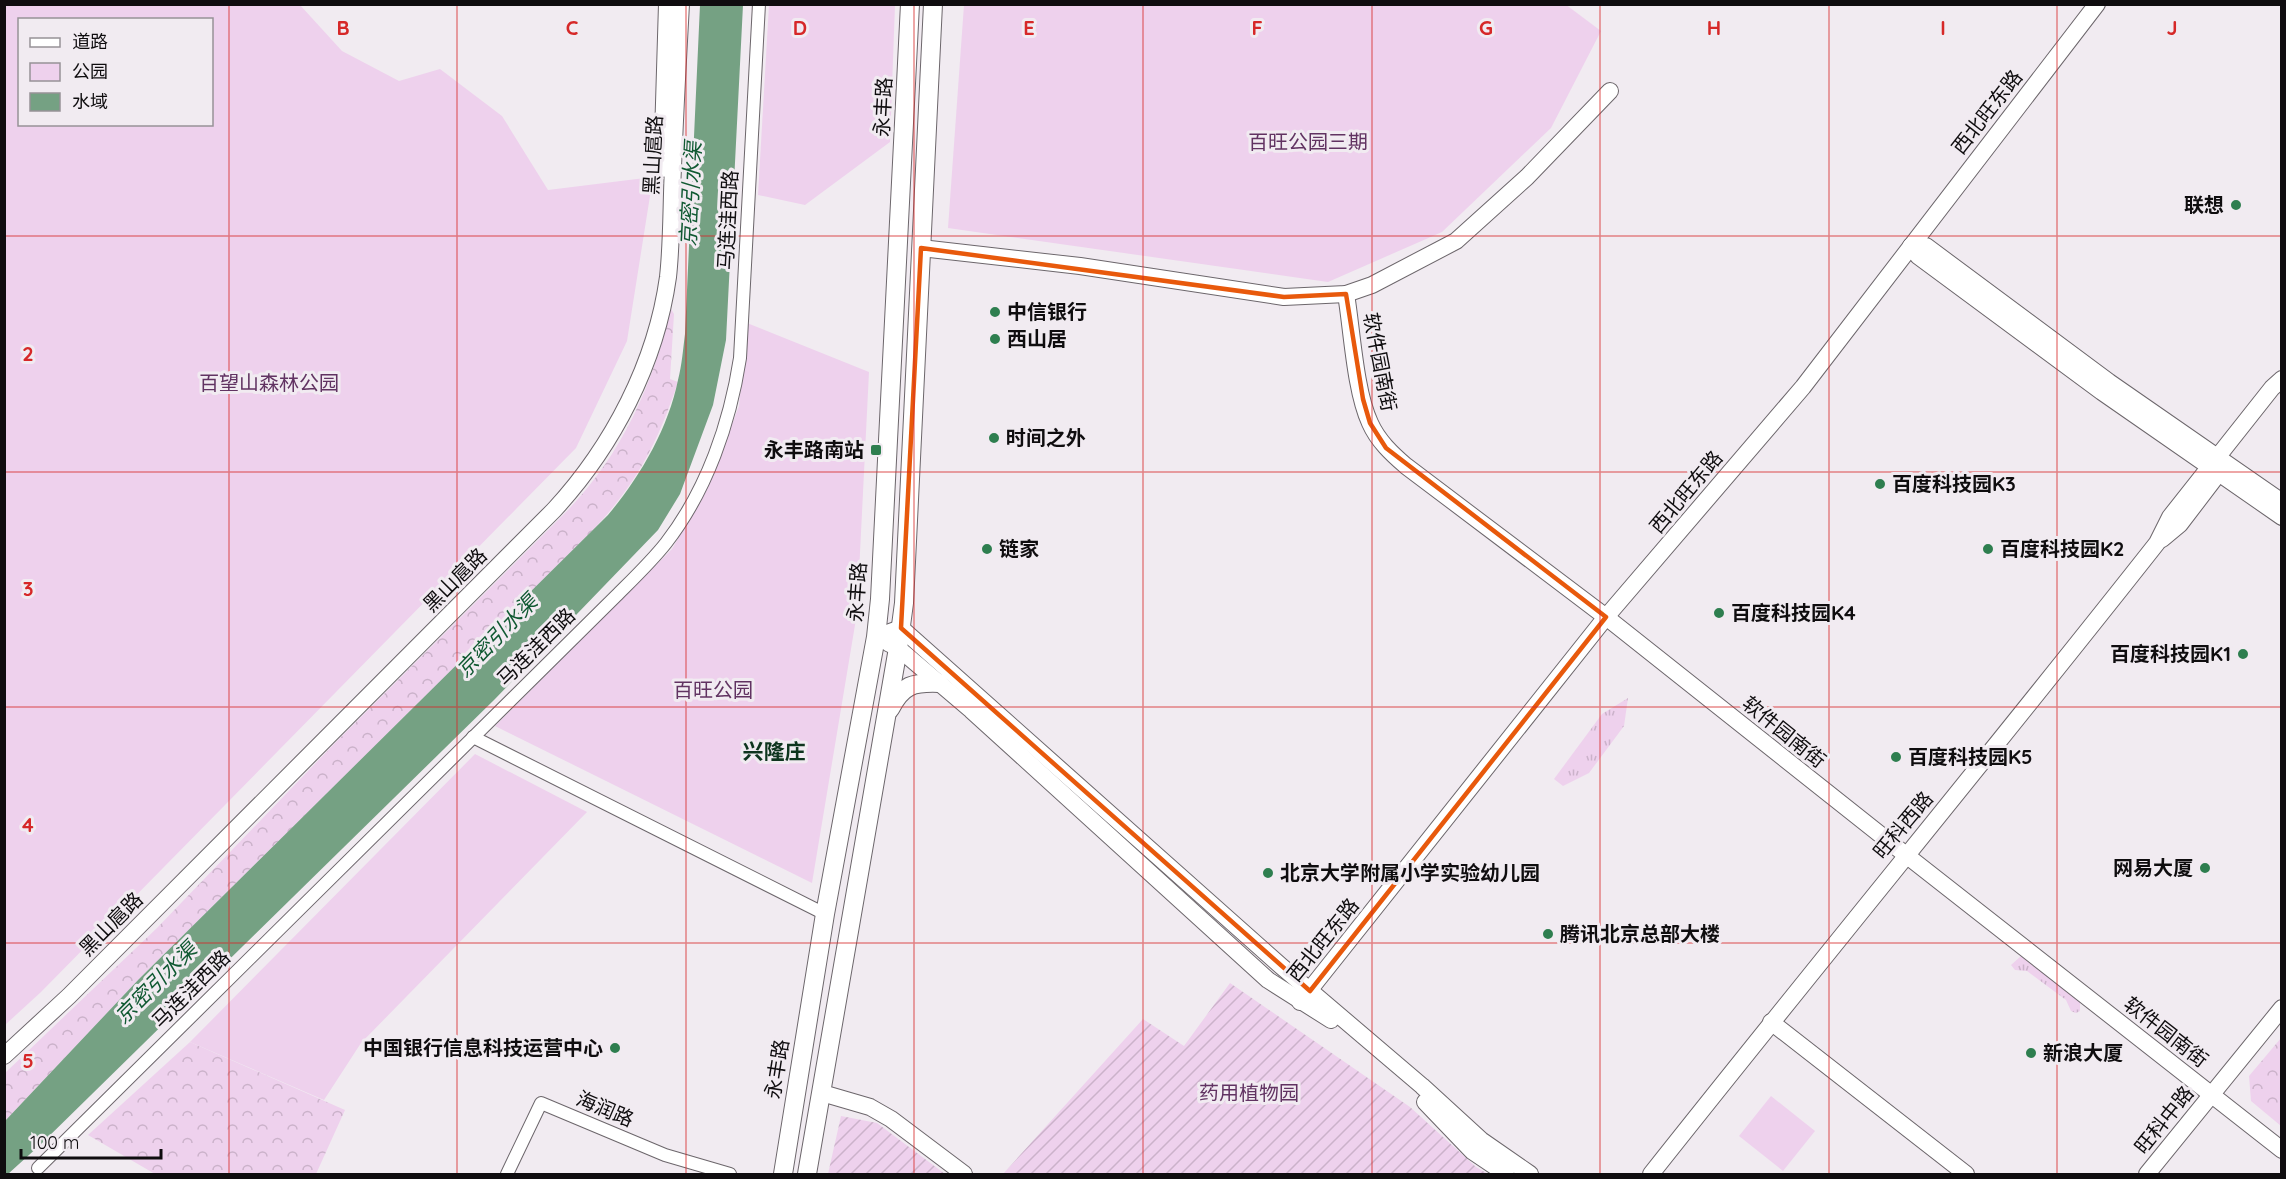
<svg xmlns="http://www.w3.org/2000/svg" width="2286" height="1179" viewBox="0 0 2286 1179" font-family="Quicksand,'Noto Sans SC',sans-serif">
  <defs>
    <pattern id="grass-tufts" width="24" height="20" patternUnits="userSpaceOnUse" patternTransform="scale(1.5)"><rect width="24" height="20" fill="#eed1ed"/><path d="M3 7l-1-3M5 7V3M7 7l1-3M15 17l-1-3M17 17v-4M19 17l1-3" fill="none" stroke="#cbb2ca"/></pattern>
    <pattern id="forest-crowns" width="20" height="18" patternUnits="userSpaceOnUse" patternTransform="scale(1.5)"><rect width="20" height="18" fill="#eed1ed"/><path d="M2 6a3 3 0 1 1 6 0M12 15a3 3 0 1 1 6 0" fill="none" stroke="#cbb2ca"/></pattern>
    <pattern id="garden-furrows" width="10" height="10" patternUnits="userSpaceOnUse" patternTransform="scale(1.5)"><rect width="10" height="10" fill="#eed1ed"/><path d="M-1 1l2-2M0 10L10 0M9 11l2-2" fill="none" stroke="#cbb2ca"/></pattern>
  </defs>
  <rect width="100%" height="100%" fill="#f1ebf1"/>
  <g fill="url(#grass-tufts)">
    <polygon points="1628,698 1624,726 1589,773 1563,786 1554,779 1602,714"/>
    <polygon points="2021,956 2080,1002 2080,1011 2076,1013 2071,1011 2066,1000 2027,971 2015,970 2011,965"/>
  </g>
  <g fill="url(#forest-crowns)">
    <path d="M671 309 674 314 670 379 678 382C657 445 635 487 588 535L139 979 5 1121V1073L157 928 335 743 568 510C622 454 653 384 671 309Z"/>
    <polygon points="2281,1038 2282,1038 2281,1126 2251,1101 2249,1076"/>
    <polygon points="190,1042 345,1110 316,1174 155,1174 88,1135"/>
  </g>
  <g fill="#eed1ed" fill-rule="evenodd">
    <polygon points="1565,4 1601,31 1551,128 1442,232 1328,282 948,228 964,5"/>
    <path d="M5 5H300L342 51 399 81 440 69 502 116 548 190 653 177 627 341 576 448 41 992 5 1025ZM20 20H212V124H20Z"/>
    <polygon points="769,5 895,5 890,142 805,205 758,195"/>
    <polygon points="747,323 869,372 857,613 812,883 495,726 672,549 707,489 739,406"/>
    <polygon points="475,754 587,812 361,1043 324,1100 190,1042"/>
    <polygon points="1771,1096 1815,1131 1783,1171 1739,1136"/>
  </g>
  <g fill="url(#garden-furrows)">
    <polygon points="1230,983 1410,1107 1476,1167 1488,1174 1003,1174 1143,1019 1184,1046"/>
    <polygon points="841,1116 877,1123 945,1174 828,1174"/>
  </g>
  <path fill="#75a183" d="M700 5H743L726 340 713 405 680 494 658 530 494 700 40 1145 8 1174H5V1121L139 979 608 515C640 477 668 429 678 380 682 365 683 349 685 334Z"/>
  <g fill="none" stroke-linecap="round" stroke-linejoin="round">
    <g stroke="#6c666b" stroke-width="14">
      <g id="street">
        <polyline points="473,737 825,914"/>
        <path d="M38 1168 616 596C633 579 651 562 666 543 707 490 730 423 740 358L759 4"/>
        <polyline points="507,1174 541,1103 665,1155 730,1174"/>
      </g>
    </g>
    <g stroke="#6c666b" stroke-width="18">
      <g id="secondary">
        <polyline points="662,169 667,4"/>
        <polyline points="1911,246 1918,256 2102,392 2282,517"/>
        <polyline points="1911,246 1926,246 2109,382 2282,502"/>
        <polyline points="921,248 1080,266 1284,297 1346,294 1372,285 1456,241 1527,177 1610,91"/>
        <path d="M1346 294C1352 330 1355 391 1370 423 1378 441 1392 454 1406 466L1606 617 1906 855 2282 1150"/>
        <polyline points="2162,539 2180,524 2225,465"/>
        <polyline points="876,637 901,628 1281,966 1422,1086 1481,1140 1530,1174"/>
        <polyline points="888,643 898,648 971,710 1268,980 1331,1020"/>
        <polyline points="1300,1002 1606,617 1803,387 2097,4"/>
        <polyline points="1771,1022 1966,1174"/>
        <path d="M4 1056 69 996 554 510C613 446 656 363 668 277 672 241 671 204 673 168 675 113 678 59 681 4"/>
        <polyline points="822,1093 870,1107 891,1119 964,1174"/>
        <polyline points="1425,1102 1472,1151 1506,1174"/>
        <path d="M1651 1174C1818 963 1990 755 2157 543L2170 517 2272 388 2282 379"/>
        <polyline points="2147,1174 2282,1008"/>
      </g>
    </g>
    <g stroke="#6c666b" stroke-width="20">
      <g id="primary">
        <path d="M890 709C902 685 913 682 939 683"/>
        <polyline points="783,1174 825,914 876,637 880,599 910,4"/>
        <polyline points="807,1174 898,648 904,603 933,4"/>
      </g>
    </g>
    <use href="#street" stroke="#fff" stroke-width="12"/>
    <use href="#secondary" stroke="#fff" stroke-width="16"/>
    <use href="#primary" stroke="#fff" stroke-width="18"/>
  </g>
  <path fill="none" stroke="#e8590c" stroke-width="4.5" stroke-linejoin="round" d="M921 248 1284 297 1346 294 1363 399 1370 423 1386 448 1606 617 1310 991 901 628Z"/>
  <path fill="none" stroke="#d62828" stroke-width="1.5" stroke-opacity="0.55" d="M229 4V1174M457 4V1174M686 4V1174M914 4V1174M1143 4V1174M1372 4V1174M1600 4V1174M1829 4V1174M2057 4V1174M4 236H2282M4 472H2282M4 707H2282M4 943H2282"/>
  <g fill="#2e7e4f" stroke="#f1ebf1" stroke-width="2">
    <circle cx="2236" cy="205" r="6"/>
    <circle cx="995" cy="312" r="6"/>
    <circle cx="995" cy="339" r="6"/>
    <circle cx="994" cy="438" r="6"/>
    <rect x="870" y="444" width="12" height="12" rx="3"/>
    <circle cx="1880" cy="484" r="6"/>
    <circle cx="987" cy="549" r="6"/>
    <circle cx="1988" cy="549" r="6"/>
    <circle cx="1719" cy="613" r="6"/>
    <circle cx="2243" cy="654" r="6"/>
    <circle cx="1896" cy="757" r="6"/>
    <circle cx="2205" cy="868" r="6"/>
    <circle cx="1268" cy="873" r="6"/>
    <circle cx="1548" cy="934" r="6"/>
    <circle cx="615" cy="1048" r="6"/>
    <circle cx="2031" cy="1053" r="6"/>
  </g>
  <g text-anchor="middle" stroke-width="6" stroke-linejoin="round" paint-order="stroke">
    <g font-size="20" fill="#0f0d0f" stroke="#f1ebf1">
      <text transform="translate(883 107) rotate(-87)" y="7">永丰路</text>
      <text transform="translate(1987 112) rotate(-52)" y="7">西北旺东路</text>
      <text transform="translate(653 155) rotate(-87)" y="7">黑山扈路</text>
      <text transform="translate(728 220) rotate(-87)" y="7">马连洼西路</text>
      <text transform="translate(1380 362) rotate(79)" y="7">软件园南街</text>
      <text transform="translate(1686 492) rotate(-50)" y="7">西北旺东路</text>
      <text transform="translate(455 580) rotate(-45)" y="7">黑山扈路</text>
      <text transform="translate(857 592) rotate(-86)" y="7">永丰路</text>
      <text transform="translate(536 647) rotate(-45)" y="7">马连洼西路</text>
      <text transform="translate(1784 732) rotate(39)" y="7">软件园南街</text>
      <text transform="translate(1903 825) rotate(-50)" y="7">旺科西路</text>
      <text transform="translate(111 924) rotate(-45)" y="7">黑山扈路</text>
      <text transform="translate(1323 940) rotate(-51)" y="7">西北旺东路</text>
      <text transform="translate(191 989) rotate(-45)" y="7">马连洼西路</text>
      <text transform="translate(2166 1032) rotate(38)" y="7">软件园南街</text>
      <text transform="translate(777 1069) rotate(-81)" y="7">永丰路</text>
      <text transform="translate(605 1109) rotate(23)" y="7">海润路</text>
      <text transform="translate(2164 1120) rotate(-51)" y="7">旺科中路</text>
    </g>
    <g font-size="20" fill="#613362" stroke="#f1ebf1">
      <text x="1308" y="149">百旺公园三期</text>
      <text x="269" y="390">百望山森林公园</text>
      <text x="713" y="697">百旺公园</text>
      <text x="1249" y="1100">药用植物园</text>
    </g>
    <g font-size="20" font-weight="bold" fill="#0f0d0f" stroke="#f1ebf1" text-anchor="start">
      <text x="2224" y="212" text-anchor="end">联想</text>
      <text x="1007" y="319">中信银行</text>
      <text x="1007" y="346">西山居</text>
      <text x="1006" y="445">时间之外</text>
      <text x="864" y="457" text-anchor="end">永丰路南站</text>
      <text x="1892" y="491">百度科技园K3</text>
      <text x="999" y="556">链家</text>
      <text x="2000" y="556">百度科技园K2</text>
      <text x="1731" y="620">百度科技园K4</text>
      <text x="2231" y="661" text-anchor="end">百度科技园K1</text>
      <text x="1908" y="764">百度科技园K5</text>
      <text x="2193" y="875" text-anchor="end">网易大厦</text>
      <text x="1280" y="880">北京大学附属小学实验幼儿园</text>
      <text x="1560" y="941">腾讯北京总部大楼</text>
      <text x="603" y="1055" text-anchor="end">中国银行信息科技运营中心</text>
      <text x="2043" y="1060">新浪大厦</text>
    </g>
    <g font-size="21" font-style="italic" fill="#105932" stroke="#f1ebf1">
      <text transform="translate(691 194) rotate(-87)" y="7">京密引水渠</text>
      <text transform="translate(497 636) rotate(-46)" y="7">京密引水渠</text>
      <text transform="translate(156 983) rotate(-45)" y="7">京密引水渠</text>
    </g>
    <g font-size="21" font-weight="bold" fill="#0e351e" stroke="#f1ebf1">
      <text x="774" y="759">兴隆庄</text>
    </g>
  </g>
  <g font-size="20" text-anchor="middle" font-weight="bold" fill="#d62828" stroke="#f1ebf1" stroke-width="6" stroke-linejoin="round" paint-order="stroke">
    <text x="343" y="35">B</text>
    <text x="572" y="35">C</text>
    <text x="800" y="35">D</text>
    <text x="1029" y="35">E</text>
    <text x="1257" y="35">F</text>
    <text x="1486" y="35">G</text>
    <text x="1714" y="35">H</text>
    <text x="1943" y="35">I</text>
    <text x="2172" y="35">J</text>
    <text x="28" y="361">2</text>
    <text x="28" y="596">3</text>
    <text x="28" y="832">4</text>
    <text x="28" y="1068">5</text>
  </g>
  <rect width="2286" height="1179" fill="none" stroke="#0f0d0f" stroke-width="12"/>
  <rect x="18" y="18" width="195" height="108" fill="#f1ebf1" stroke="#979297" stroke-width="1.5"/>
  <rect x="30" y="38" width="30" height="9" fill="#ffffff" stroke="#979297" stroke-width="1.5"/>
  <text x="72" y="48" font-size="18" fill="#0f0d0f">道路</text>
  <rect x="30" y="63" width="30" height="18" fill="#eed1ed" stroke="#979297" stroke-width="1.5"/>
  <text x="72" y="78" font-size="18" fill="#0f0d0f">公园</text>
  <rect x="30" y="93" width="30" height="18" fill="#75a183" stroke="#979297" stroke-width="1.5"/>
  <text x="72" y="108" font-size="18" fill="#0f0d0f">水域</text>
  <path d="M21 1149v9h140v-9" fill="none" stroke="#0f0d0f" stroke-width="3"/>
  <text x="30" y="1149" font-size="18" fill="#0f0d0f" stroke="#f1ebf1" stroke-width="4.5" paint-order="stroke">100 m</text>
</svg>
